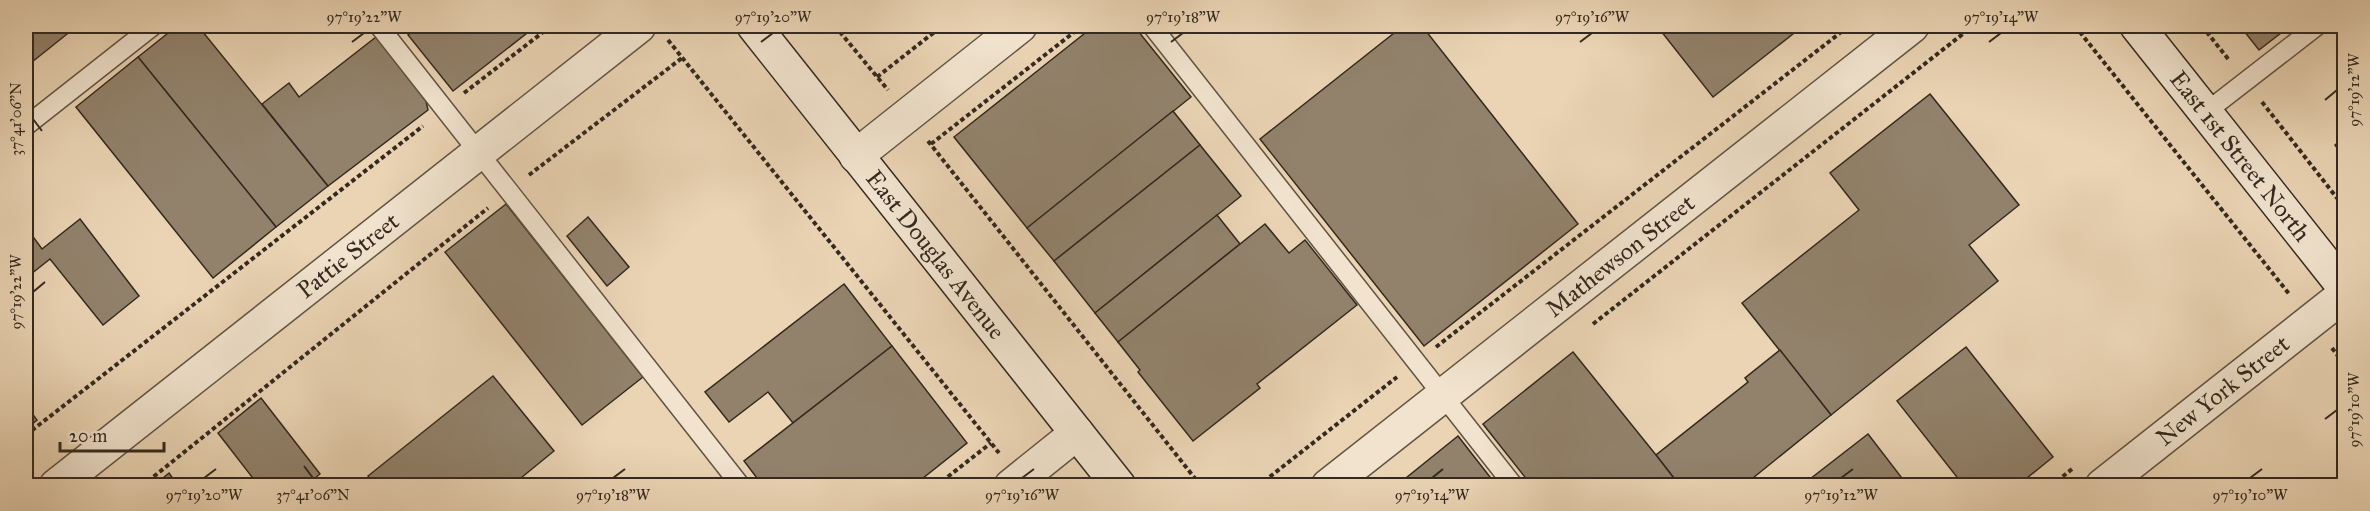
<svg xmlns="http://www.w3.org/2000/svg" width="2370" height="511" viewBox="0 0 2370 511" font-family="'IM FELL Great Primer',serif">
  <rect width="100%" height="100%" fill="#ead4b4"/>
  <filter id="stains"><feTurbulence type="fractalNoise" baseFrequency=".00333" numOctaves="4"/><feColorMatrix values="0 0 0 0 .2 0 0 0 0 .09 0 0 0 0 .02 0 0 0 .5 -.17"/></filter>
  <radialGradient id="worn" r=".72"><stop offset=".6" stop-color="#630" stop-opacity="0"/><stop offset="1" stop-color="#630" stop-opacity=".3"/></radialGradient>
  <g fill="#92826c" stroke="#33291f" stroke-width="1.5">
    <polygon points="26,26 77,26 32,62 26,54"/>
    <polygon points="177,26 198,26 328,186 276,227 138,57"/>
    <polygon points="420,26 536,26 453,91 408,35"/>
    <polygon points="1094,26 1134,26 1191,97 1027,228 954,137"/>
    <polygon points="1403,26 1422,26 1578,224 1424,346 1260,139"/>
    <polygon points="1657,26 1803,26 1713,97"/>
    <polygon points="2240,26 2290,26 2259,50"/>
    <polygon points="376,37 426,101 428,110 328,186 262,104 289,83 299,97"/>
    <polygon points="138,57 276,227 213,278 76,107"/>
    <polygon points="1930,94 2019,205 1969,245 1998,281 1831,415 1742,303 1859,210 1830,173"/>
    <polygon points="1173,111 1200,145 1054,261 1027,228"/>
    <polygon points="2344,137 2344,157 2335,145"/>
    <polygon points="1200,145 1241,196 1095,313 1054,261"/>
    <polygon points="506,204 643,377 582,425 445,252"/>
    <polygon points="1217,215 1240,244 1118,342 1095,313"/>
    <polygon points="588,217 629,267 607,286 567,236"/>
    <polygon points="80,219 139,296 103,325 50,259 26,278 26,227 42,249"/>
    <polygon points="1265,224 1289,253 1305,240 1357,305 1257,384 1260,388 1193,441 1138,372 1140,370 1118,342"/>
    <polygon points="844,284 892,346 793,423 768,392 729,422 705,392"/>
    <polygon points="892,346 967,443 913,486 763,486 744,461"/>
    <polygon points="1966,347 2053,457 2017,486 1964,486 1897,401"/>
    <polygon points="1780,350 1831,415 1743,486 1680,486 1656,455 1748,382 1745,378"/>
    <polygon points="1573,352 1656,455 1680,486 1532,486 1483,424"/>
    <polygon points="493,376 554,451 511,486 376,486 368,476"/>
    <polygon points="261,398 320,474 305,486 259,486 218,433"/>
    <polygon points="26,405 37,420 26,429"/>
    <polygon points="1868,434 1908,486 1801,486"/>
    <polygon points="1458,436 1497,486 1396,486"/>
    <polygon points="169,473 178,486 153,486"/>
  </g>
  <g fill="none" stroke-linecap="round" stroke-linejoin="round">
    <g stroke="#615444" stroke-width="21">
      <g id="lane">
        <polyline points="379,26 741,486"/>
        <polyline points="1152,26 1514,486"/>
        <polyline points="2206,112 2317,26"/>
        <polyline points="26,126 153,26"/>
      </g>
    </g>
    <g stroke="#615444" stroke-width="36">
      <g id="street">
        <polyline points="856,156 1020,26"/>
        <path id="s1" d="M56 486 639 26"/>
        <polyline points="1011,486 1077,433"/>
        <path id="s2" d="M1328 486 1912 26"/>
        <path id="s3" d="M2102 486 2344 295"/>
      </g>
    </g>
    <g stroke="#33291f" stroke-width="36">
      <g id="secondary">
        <path id="s4" d="M754 26 1119 486"/>
        <path id="s5" d="M2137 26 2344 287"/>
      </g>
    </g>
    <g stroke="#33291f" stroke-width="4" stroke-dasharray="4.5 3" stroke-linecap="butt">
      <polyline points="835,26 888,90"/>
      <polyline points="2075,26 2290,295"/>
      <polyline points="2202,26 2229,60"/>
      <polyline points="668,40 999,453"/>
      <polyline points="877,77 942,26"/>
      <polyline points="464,93 551,26"/>
      <polyline points="2262,102 2344,207"/>
      <polyline points="928,141 1201,486"/>
      <polyline points="931,144 1082,26"/>
      <polyline points="529,175 682,58"/>
      <polyline points="1593,324 1973,26"/>
      <polyline points="1436,347 1849,26"/>
      <polyline points="2332,348 2344,364"/>
      <polyline points="26,435 423,126"/>
      <polyline points="142,486 488,208"/>
      <polyline points="936,486 991,443"/>
      <polyline points="1258,486 1397,377"/>
      <polyline points="2051,486 2072,469"/>
    </g>
    <use href="#lane" stroke="#f1e3ce" stroke-width="18"/>
    <use href="#street" stroke="#f1e3ce" stroke-width="33"/>
    <use href="#secondary" stroke="#f1e3ce" stroke-width="33"/>
  </g>
  <path fill="none" stroke="#33291f" stroke-width="2" d="M352 42 364 33M761 42 773 33M1171 42 1183 33M1580 42 1592 33M1989 42 2001 33M2325 100 2337 90M33 119 42 131M33 292 45 282M2325 419 2337 410M304 466 313 478M204 478 216 469M613 478 625 469M1022 478 1034 469M1432 478 1443 469M1841 478 1853 469M2250 478 2262 469"/>
  <g text-anchor="middle" stroke-width="4.5" stroke-linejoin="round" paint-order="stroke">
    <g font-size="24" fill="#33291f" stroke="#f1e3ce">
      <text dy="8" stroke="none"><textPath href="#s5" startOffset="166">East 1st Street North</textPath></text>
      <text dy="8" stroke="none"><textPath href="#s2" startOffset="372">Mathewson Street</textPath></text>
      <text dy="8" stroke="none"><textPath href="#s1" startOffset="372">Pattie Street</textPath></text>
      <text dy="8" stroke="none"><textPath href="#s4" startOffset="292">East Douglas Avenue</textPath></text>
      <text dy="8" stroke="none"><textPath href="#s3" startOffset="154">New York Street</textPath></text>
    </g>
  </g>
  <rect width="2370" height="511" fill="none" stroke="#ead4b4" stroke-width="66"/>
  <path d="M60 442v9h104v-9" fill="none" stroke="#33291f" stroke-width="3"/>
  <text x="69" y="442" font-size="18" fill="#33291f" stroke="#f1e3ce" stroke-width="4.5" paint-order="stroke">20 m</text>
  <rect x="33" y="33" width="2304" height="445" fill="none" stroke="#33291f" stroke-width="2"/>
  <g font-size="15" text-anchor="middle" fill="#33291f">
    <text x="364" y="22">97°19'22"W</text>
    <text x="773" y="22">97°19'20"W</text>
    <text x="1183" y="22">97°19'18"W</text>
    <text x="1592" y="22">97°19'16"W</text>
    <text x="2001" y="22">97°19'14"W</text>
    <text transform="translate(2354 90) rotate(-90)" y="5">97°19'12"W</text>
    <text transform="translate(16 119) rotate(-90)" y="5">37°41'06"N</text>
    <text transform="translate(16 292) rotate(-90)" y="5">97°19'22"W</text>
    <text transform="translate(2354 410) rotate(-90)" y="5">97°19'10"W</text>
    <text x="204" y="500">97°19'20"W</text>
    <text x="313" y="500">37°41'06"N</text>
    <text x="613" y="500">97°19'18"W</text>
    <text x="1022" y="500">97°19'16"W</text>
    <text x="1432" y="500">97°19'14"W</text>
    <text x="1841" y="500">97°19'12"W</text>
    <text x="2250" y="500">97°19'10"W</text>
  </g>
  <rect width="100%" height="100%" filter="url(#stains)"/>
  <rect width="100%" height="100%" fill="url(#worn)"/>
</svg>
